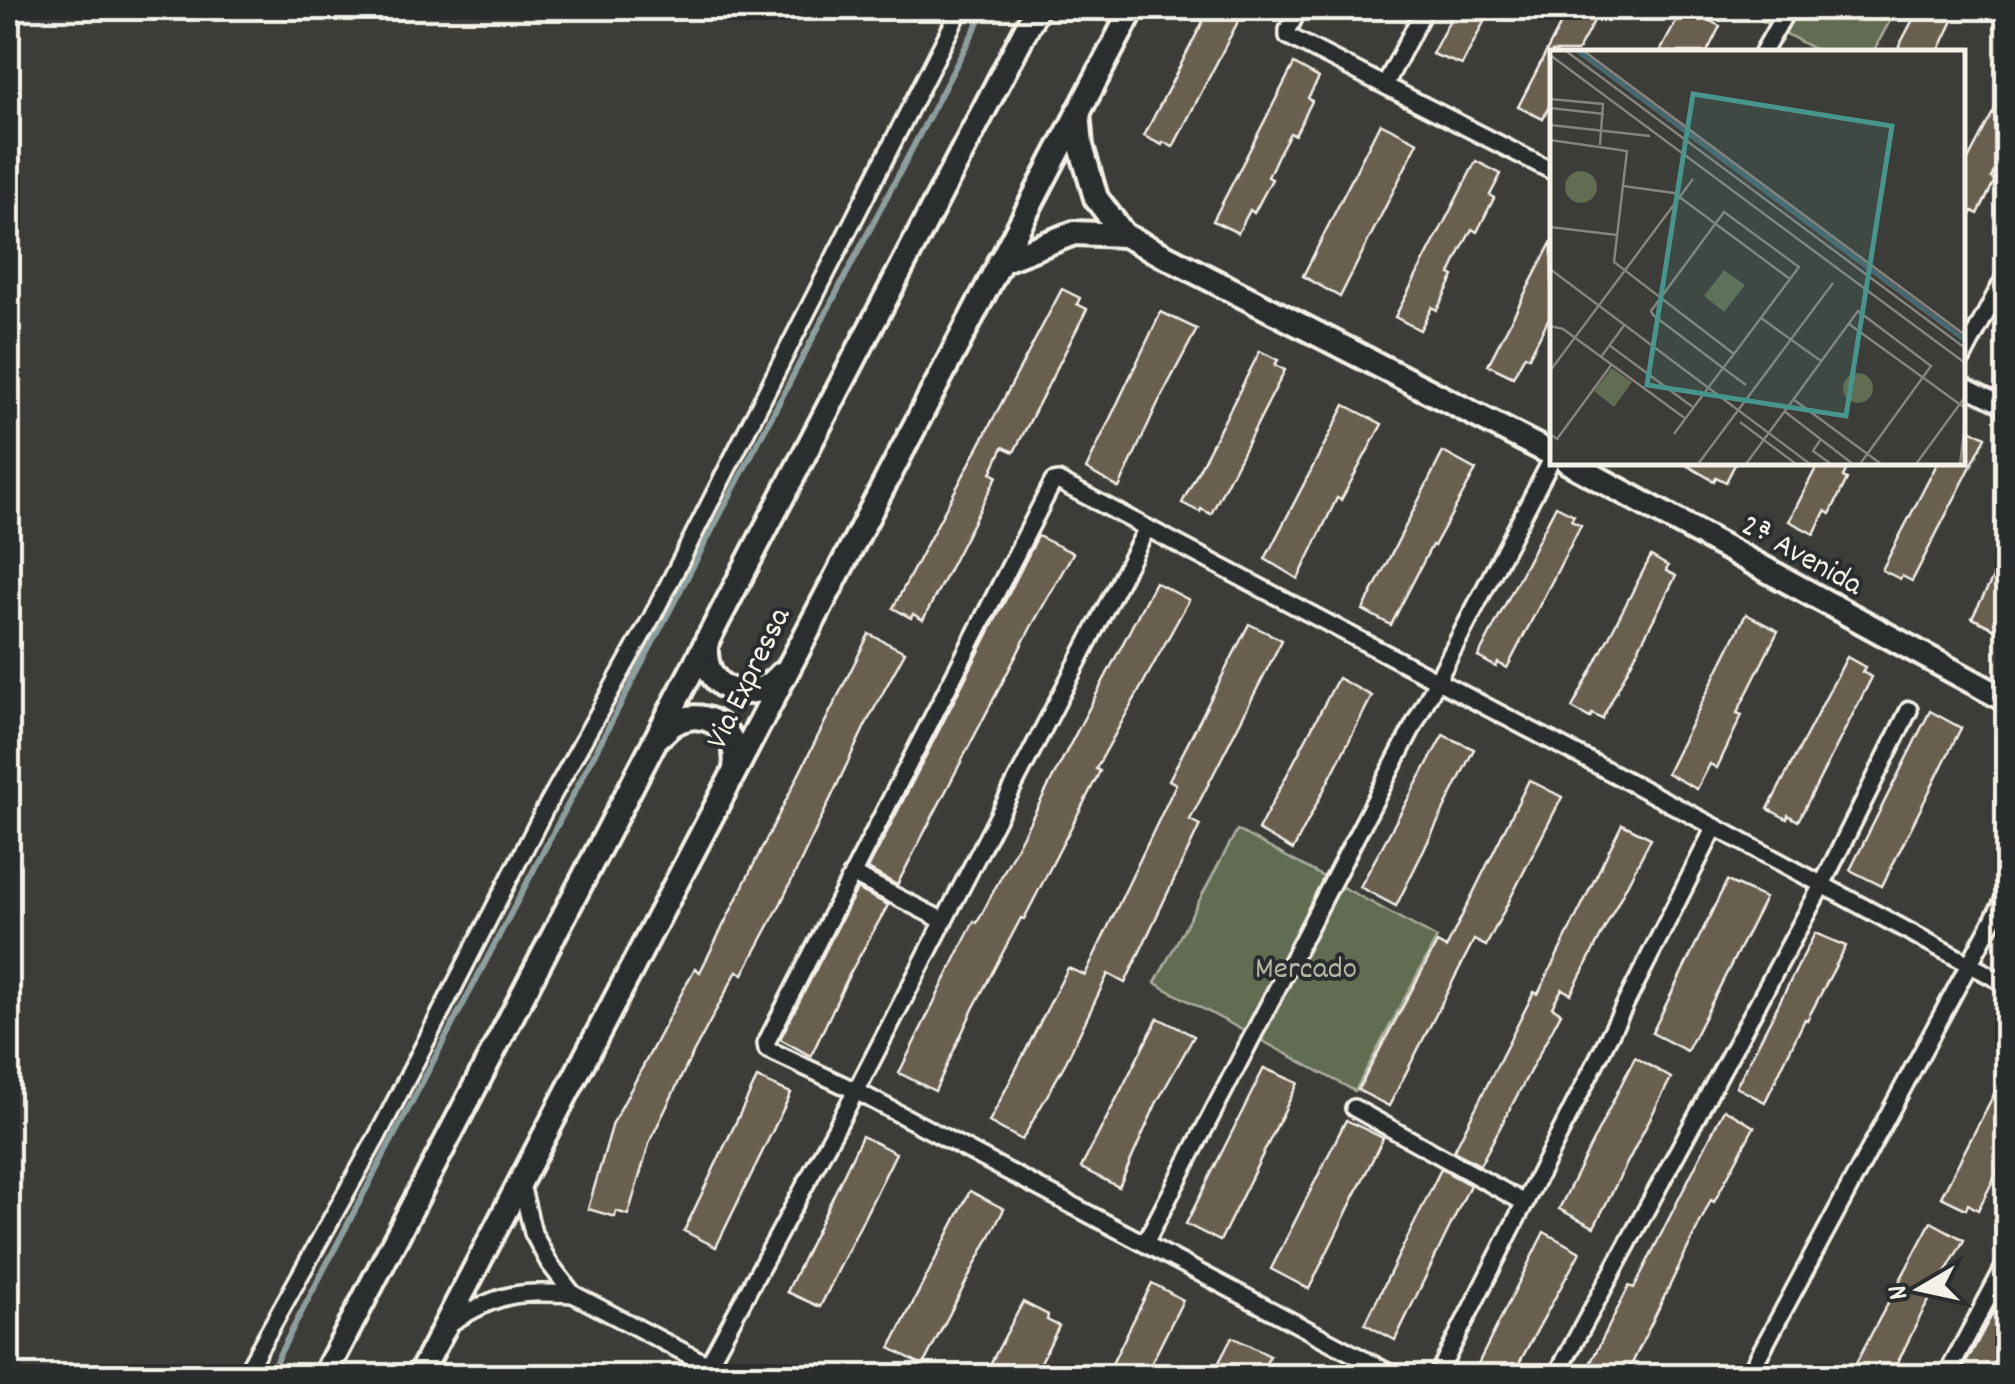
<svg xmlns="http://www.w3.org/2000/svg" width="2015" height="1384" viewBox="0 0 2015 1384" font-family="Dekko,sans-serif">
  <rect width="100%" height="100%" fill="#3c3c38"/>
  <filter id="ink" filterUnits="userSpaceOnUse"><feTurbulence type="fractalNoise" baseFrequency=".01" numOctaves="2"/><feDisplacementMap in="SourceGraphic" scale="20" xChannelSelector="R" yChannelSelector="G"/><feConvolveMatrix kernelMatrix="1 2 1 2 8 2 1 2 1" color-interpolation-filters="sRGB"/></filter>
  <g filter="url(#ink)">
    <g fill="#626c52" stroke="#abae9d" stroke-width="2.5">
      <polygon points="1738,8 1897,8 1873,52 1820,52"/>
      <polygon points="1237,830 1437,938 1355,1091 1155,983"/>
    </g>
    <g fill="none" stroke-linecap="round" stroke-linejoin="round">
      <polyline stroke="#8e9e9f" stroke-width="6" points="268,1376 986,8"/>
    </g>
    <g fill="#675f50" stroke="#f4f1e8" stroke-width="2.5">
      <polygon points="1210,8 1245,8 1173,147 1163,142 1162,145 1144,136"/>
      <polygon points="1456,8 1491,8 1462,65 1432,54"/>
      <polygon points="1569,8 1601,8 1577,52 1552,52 1552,100 1543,119 1518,107"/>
      <polygon points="1683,8 1720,26 1707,52 1660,52"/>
      <polygon points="1919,8 1959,8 1938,52 1896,52"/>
      <polygon points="1294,64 1319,78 1308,98 1312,101 1295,135 1290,133 1278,155 1268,177 1272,179 1254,213 1250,210 1238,233 1213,221"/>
      <polygon points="2008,84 2008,145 1991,178 1995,180 1978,214 1973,211 1962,232 1962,171"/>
      <polygon points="1380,123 1418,142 1340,297 1303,276"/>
      <polygon points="1476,161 1501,174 1490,195 1494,198 1477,232 1472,229 1460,252 1450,274 1454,276 1437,310 1432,307 1420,330 1395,317"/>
      <polygon points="1552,241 1552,312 1529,357 1525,355 1513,377 1488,365"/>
      <polygon points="1062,289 1080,298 1077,304 1087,309 1014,452 1003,447 991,473 997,476 923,620 913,614 911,618 893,608"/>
      <polygon points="1161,312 1197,329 1157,405 1119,488 1086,469"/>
      <polygon points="1260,351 1278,360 1275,365 1285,370 1211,514 1201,509 1200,512 1182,503"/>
      <polygon points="1345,405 1382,424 1341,500 1337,498 1298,579 1265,559"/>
      <polygon points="1962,425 1986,437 1912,581 1902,576 1900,579 1882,570 1938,462 1962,462"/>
      <polygon points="1443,452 1476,470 1434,546 1432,545 1391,625 1363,610"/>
      <polygon points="1681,462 1736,462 1726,482 1716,477 1714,481"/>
      <polygon points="1819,462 1850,462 1843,477 1847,479 1830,514 1825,511 1814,534 1789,521"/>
      <polygon points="1556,506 1574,515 1571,520 1581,525 1507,668 1498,663 1496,667 1478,657"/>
      <polygon points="1038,536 1073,553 1030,629 897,885 868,869"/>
      <polygon points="2008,549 2008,609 1997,630 1972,618"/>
      <polygon points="1651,556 1668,566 1666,571 1676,576 1602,719 1592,714 1590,718 1572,708"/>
      <polygon points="1155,582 1189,600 1096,769 1100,771 1024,919 1021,918 973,1009 935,1091 899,1073 974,921 977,923"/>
      <polygon points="1746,614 1778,631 1737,713 1742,715 1717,768 1710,764 1697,789 1667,773"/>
      <polygon points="1249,624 1282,640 1190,820 1200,825 1125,983 1108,974 1066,1062 1022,1140 989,1122 1068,968 1085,975 1176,784 1169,780"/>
      <polygon points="869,634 905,652 866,724 781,903 743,974 737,971 690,1059 650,1141 628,1215 616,1211 615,1217 588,1209 613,1123 695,968 700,972"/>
      <polygon points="1847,657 1865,667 1862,672 1872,677 1798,821 1788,815 1787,819 1768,809"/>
      <polygon points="1338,678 1372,696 1293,850 1258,830"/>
      <polygon points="1930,711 1961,728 1882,886 1850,870"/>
      <polygon points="1443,735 1474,749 1396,906 1360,887"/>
      <polygon points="1529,780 1562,797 1486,946 1474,940 1389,1106 1358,1090 1437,943 1446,948"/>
      <polygon points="1622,824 1651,838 1571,994 1562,989 1552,1007 1561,1013 1480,1165 1454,1151 1534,992 1538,994"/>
      <polygon points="1727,881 1765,898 1687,1051 1652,1033"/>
      <polygon points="857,889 888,905 849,975 811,1056 780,1039"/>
      <polygon points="1815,933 1846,946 1807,1020 1805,1019 1765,1102 1736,1087"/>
      <polygon points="1158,1018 1194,1036 1156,1104 1119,1187 1081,1168"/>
      <polygon points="1635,1057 1671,1078 1594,1227 1559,1209"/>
      <polygon points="2008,1067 2008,1151 1978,1210 1968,1204 1966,1209 1941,1197"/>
      <polygon points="1264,1068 1298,1083 1220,1241 1186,1224"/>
      <polygon points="757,1078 791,1093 716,1247 684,1231"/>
      <polygon points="1724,1109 1754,1127 1714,1202 1711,1200 1626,1376 1584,1376 1629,1286 1634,1288"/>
      <polygon points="1346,1120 1383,1138 1309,1289 1271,1269"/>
      <polygon points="862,1136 896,1153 820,1307 787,1292"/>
      <polygon points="1441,1169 1470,1185 1395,1340 1365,1324"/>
      <polygon points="970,1191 1004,1209 923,1365 890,1348"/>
      <polygon points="1931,1222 1964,1240 1922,1313 1891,1376 1849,1376"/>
      <polygon points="1544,1232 1580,1252 1512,1376 1472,1376"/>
      <polygon points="1152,1283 1183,1300 1145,1376 1131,1371 1128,1376 1106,1376"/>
      <polygon points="2008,1285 2008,1356 1997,1376 1959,1376"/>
      <polygon points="1023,1302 1048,1315 1047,1320 1059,1326 1034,1376 984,1376"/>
      <polygon points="1232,1337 1270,1356 1259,1376 1212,1376"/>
    </g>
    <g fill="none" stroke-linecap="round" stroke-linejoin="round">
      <g stroke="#f4f1e8" stroke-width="22">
        <g id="street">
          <polyline points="1299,8 1288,30 1288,36 1552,171"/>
          <polyline points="1763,52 1788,8"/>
          <polyline points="1385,85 1425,8"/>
          <polyline points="1962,359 2008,271"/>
          <polyline points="1962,385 2008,408"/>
          <polyline points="852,874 944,921"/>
          <polyline points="1354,1108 1525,1203"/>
          <polyline points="521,1184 533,1233 549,1263 573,1294 729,1376"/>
          <polyline points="1145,1243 1552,459"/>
          <path d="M449 1324C498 1293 516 1291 573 1294"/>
          <polyline points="244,1376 377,1137 545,809 652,617 961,8"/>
          <polyline points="702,1376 856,1091 1147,528"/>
          <polyline points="1395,1376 856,1091 767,1049 766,1043 1053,482 1058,481 1715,827 2008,985"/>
          <polyline points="1437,1376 1715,827"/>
          <polyline points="1556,1376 1821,887 1909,710"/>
          <polyline points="1748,1376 2008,892"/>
          <polyline points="1946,1376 2008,1260"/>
        </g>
      </g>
      <g stroke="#f4f1e8" stroke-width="30">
        <g id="secondary">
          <polyline points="1078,112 1081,146 1096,198 1124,235"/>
          <polyline points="999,262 1074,233 1124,235 1552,454"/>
          <polyline points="1568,462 2008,701"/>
          <path d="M707 640C698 689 749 710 781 674"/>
          <path d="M663 733C693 699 742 725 735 768"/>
          <polyline points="324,1376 1037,8"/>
          <polyline points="419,1376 1133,8"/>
        </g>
      </g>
      <use href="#street" stroke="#2a2d2e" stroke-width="15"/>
      <use href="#secondary" stroke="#2a2d2e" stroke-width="22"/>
    </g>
  </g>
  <g text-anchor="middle" stroke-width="8" stroke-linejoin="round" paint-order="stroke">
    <g font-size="32" fill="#f4f1e8" stroke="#2a2d2e">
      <text transform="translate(1803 553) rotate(29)" y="11">2ª Avenida</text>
      <text transform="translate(746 677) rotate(-64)" y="11">Via Expressa</text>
    </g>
    <g font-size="32" fill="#b2b5a4" stroke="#2a2d2e">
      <text x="1306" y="977">Mercado</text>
    </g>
  </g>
  <g transform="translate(1550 50)">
    <rect width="415" height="415" fill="#3c3c38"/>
    <path d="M15 137a16 16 0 1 1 32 0a16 16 0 1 1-32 0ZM174 220 195 235 174 262 154 246ZM62 318 82 332 64 357 44 341ZM293 338a15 15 0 1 1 30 0a15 15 0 1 1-30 0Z" fill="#626c52"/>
    <path fill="none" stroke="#4a676e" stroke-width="5" d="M28 1 415 290"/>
    <path fill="none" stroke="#86847e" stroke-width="2.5" d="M16 1 415 298M34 1 415 285M0 5 415 313M0 49 53 54 50 95M0 58 54 64M0 75 100 86M0 90 77 101 64 212 184 304M73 136 124 143 240 229M0 177 67 185M0 219 260 414M211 268 271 311M299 274 415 358M0 276 13 279 136 369M59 295 144 358M51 307 75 274M0 321 143 129M243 349 331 414M234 361 303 414M190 372 246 414M0 384 7 389 62 314M124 384 158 338 173 318 184 304 249 217 174 162 101 261 103 265 173 318 196 335M271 389 263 401 281 414M148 414 283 233M196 414 308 261 381 316 310 414M366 414 415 347M410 414 415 373"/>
    <path fill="#48958c" fill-opacity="0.15" stroke="#48958c" stroke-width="5" d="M143 44 342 76 296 366 97 335Z"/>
    <rect width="415" height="415" fill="none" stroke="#f4f1e8" stroke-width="5"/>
  </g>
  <rect width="2015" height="1384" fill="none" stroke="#2a2d2e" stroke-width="40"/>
  <rect x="20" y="20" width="1975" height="1344" fill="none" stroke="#f4f1e8" stroke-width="4" filter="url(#ink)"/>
  <g transform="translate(1920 1289) rotate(261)" stroke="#2a2d2e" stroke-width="8" paint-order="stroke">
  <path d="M0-8L18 38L0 25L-18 38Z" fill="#f4f1e8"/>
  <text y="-15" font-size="28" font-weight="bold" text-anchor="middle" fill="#f4f1e8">N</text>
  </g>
</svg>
